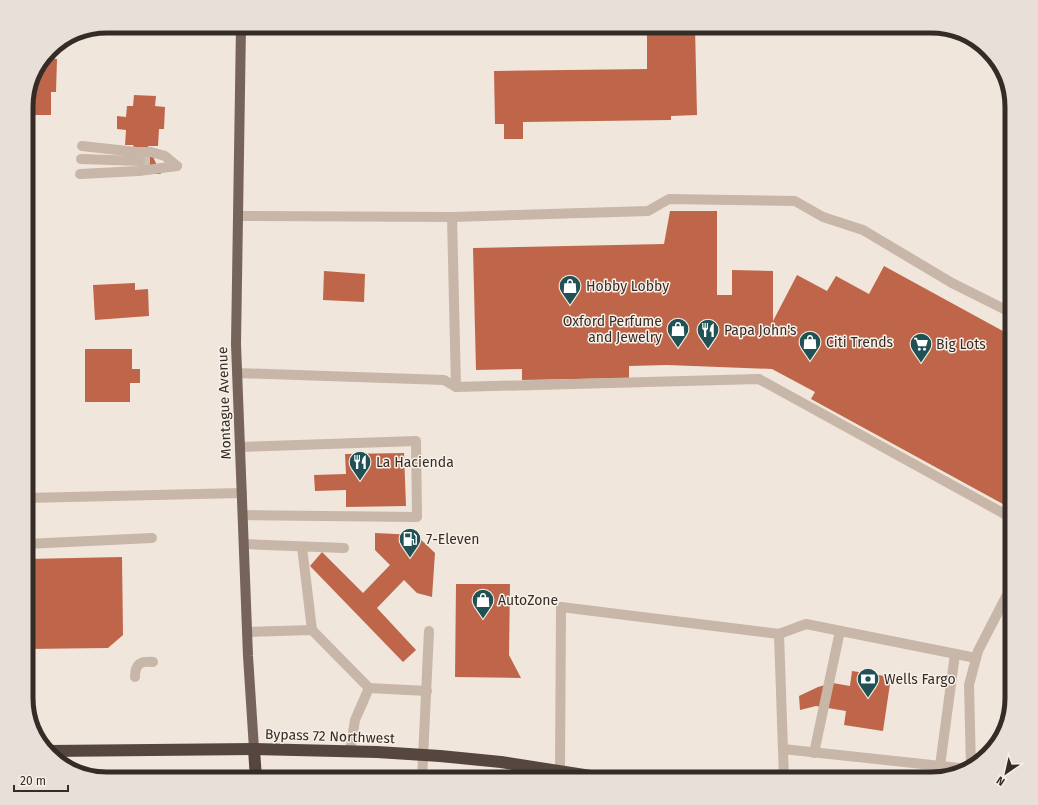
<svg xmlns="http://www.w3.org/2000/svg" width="1038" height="805" viewBox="0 0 1038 805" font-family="'Fira Sans',sans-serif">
  <rect width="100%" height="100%" fill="#f0e6db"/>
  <g fill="#bf664a">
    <polygon points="647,26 695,26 697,115 671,116 671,120 523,122 523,139 504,139 504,124 495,124 494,71 647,69"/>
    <polygon points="44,58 57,59 56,92 51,92 51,115 29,115 29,92 34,71"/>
    <polygon points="134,95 156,96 155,106 165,107 164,129 159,129 158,146 148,146 161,174 146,174 133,145 125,145 126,130 117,129 117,116 126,117 127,106 133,106"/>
    <polygon points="670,211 717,211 717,295 732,295 732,270 773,271 773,321 797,275 827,291 836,276 869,294 884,266 1012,336 1012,509 811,399 815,392 772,369 667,365 629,366 629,378 522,380 522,369 476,370 473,248 664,244"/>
    <polygon points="324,271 365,274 364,302 323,300"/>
    <polygon points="135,283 135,290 148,289 149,316 95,320 93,285"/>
    <polygon points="85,349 132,349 132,369 140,369 140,383 130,383 130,402 85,402"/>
    <polygon points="404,453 406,506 346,507 346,490 315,491 314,475 346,474 345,454"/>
    <polygon points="375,533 416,535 435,553 432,597 417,593 404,580 377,608 416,650 403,662 310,566 322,552 363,593 390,565 375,550"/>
    <polygon points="122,557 123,635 108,648 26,649 26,559"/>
    <polygon points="456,584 510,584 509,655 521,678 455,677"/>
    <polygon points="852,671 891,677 883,731 844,725 846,711 816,706 800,710 799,696 818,687 833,683 850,686"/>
  </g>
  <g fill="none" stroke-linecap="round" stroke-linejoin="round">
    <polyline stroke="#cbc1b7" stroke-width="10" stroke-dasharray="10 5" stroke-linecap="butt" points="140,161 155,161"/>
    <g stroke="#c8b6a8" stroke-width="10">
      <polyline points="82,146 136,152 151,152 165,156 177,166"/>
      <polyline points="81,159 140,161"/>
      <polyline points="80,174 139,171 177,166"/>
      <polyline points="238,216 452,217 648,211 669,199 795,201 823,217 863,230 952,283 1012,313"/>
      <polyline points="452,217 456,387"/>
      <polyline points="237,373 444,380 456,387 759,379 1012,518"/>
      <polyline points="240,447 416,441 417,517 243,515"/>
      <polyline points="26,498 242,493"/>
      <polyline points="26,544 152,538"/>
      <polyline points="244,544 344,548"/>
      <polyline points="302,547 312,630"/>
      <polyline points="247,632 312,630 369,688 355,720 350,751"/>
      <polyline points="779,634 806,624 976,658"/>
      <path d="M135 677C135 664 140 661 153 662"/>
      <polyline points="369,688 427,691"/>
      <polyline points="783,749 969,769"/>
      <polyline points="814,753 840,631"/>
      <polyline points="940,766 955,654"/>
      <polyline points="971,767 969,685 978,651 1012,585"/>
      <polyline points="560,771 561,607 779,634 784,779"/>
      <polyline points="422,779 429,631"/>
    </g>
    <polyline stroke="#76635a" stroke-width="10" points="241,26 236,344 248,656 254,749"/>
    <g stroke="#55463f" stroke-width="12">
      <polyline points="254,749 256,779"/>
      <polyline points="48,751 254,749 377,752 440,756 501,762 610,779"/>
    </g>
  </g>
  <defs>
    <g id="shop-pin" transform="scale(1.15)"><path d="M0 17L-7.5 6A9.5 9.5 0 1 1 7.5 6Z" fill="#205154" stroke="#f8f0e7"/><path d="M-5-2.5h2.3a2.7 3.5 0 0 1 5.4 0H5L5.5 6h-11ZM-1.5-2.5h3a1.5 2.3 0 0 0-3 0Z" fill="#fff"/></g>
    <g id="restaurant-pin" transform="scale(1.15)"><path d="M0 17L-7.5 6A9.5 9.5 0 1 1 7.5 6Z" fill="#205154" stroke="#f8f0e7"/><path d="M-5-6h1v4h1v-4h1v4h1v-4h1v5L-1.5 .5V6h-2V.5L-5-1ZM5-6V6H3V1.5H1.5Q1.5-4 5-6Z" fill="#fff"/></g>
    <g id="supermarket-pin" transform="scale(1.15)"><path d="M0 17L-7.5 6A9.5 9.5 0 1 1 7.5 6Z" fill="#205154" stroke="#f8f0e7"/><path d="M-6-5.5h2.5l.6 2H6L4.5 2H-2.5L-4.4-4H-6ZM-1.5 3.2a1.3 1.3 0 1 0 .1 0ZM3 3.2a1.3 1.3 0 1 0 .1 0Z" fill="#fff"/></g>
    <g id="fuel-pin" transform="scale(1.15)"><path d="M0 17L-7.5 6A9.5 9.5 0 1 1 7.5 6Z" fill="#205154" stroke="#f8f0e7"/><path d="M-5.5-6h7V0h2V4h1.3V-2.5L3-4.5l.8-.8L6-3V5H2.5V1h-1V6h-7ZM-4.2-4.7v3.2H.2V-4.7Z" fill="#fff"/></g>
    <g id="bank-pin" transform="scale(1.15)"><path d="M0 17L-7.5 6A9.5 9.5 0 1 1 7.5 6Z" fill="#205154" stroke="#f8f0e7"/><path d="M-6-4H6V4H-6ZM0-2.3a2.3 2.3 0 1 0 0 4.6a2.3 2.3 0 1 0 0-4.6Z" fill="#fff"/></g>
  </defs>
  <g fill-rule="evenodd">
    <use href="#shop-pin" x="570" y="286"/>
    <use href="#shop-pin" x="678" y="329"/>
    <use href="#restaurant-pin" x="708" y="330"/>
    <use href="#shop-pin" x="810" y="342"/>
    <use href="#supermarket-pin" x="921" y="344"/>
    <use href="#restaurant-pin" x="360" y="462"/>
    <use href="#fuel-pin" x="410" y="539"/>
    <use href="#shop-pin" x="483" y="600"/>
    <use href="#bank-pin" x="868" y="679"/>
  </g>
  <g text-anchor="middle" stroke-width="3" stroke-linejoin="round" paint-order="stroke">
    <g font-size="14" fill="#352c28" stroke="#f8f0e7" text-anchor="start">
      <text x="586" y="291">Hobby Lobby</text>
      <text x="662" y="326" text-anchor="end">Oxford Perfume<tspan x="662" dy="16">and Jewelry</tspan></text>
      <text x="724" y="335">Papa John's</text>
      <text x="826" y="347">Citi Trends</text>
      <text x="936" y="349">Big Lots</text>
      <text x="376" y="467">La Hacienda</text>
      <text x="426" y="544">7-Eleven</text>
      <text x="498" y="605">AutoZone</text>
      <text x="884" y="684">Wells Fargo</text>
    </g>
    <g font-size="14" fill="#352c28" stroke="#f8f0e7">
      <text transform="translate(224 403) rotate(-92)" y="5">Montague Avenue</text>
      <text transform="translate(330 736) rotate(2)" y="5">Bypass 72 Northwest</text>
    </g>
  </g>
  <path d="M0 0H1038V805H0ZM107 33H931A74 74 0 0 1 1005 107V698A74 74 0 0 1 931 772H107A74 74 0 0 1 33 698V107A74 74 0 0 1 107 33Z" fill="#e8e0d8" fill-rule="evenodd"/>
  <path fill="none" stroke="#352c28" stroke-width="5" d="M107 33H931A74 74 0 0 1 1005 107V698A74 74 0 0 1 931 772H107A74 74 0 0 1 33 698V107A74 74 0 0 1 107 33Z"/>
  <g transform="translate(1006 773) rotate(214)" stroke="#f8f0e7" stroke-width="3" paint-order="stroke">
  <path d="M0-3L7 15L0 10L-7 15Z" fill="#352c28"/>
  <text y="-6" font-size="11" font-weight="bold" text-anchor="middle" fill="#352c28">N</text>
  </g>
  <path d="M14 785v6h54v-6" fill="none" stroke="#352c28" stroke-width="2"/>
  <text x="20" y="785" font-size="12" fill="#352c28" stroke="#f8f0e7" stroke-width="3" paint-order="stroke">20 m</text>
</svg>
